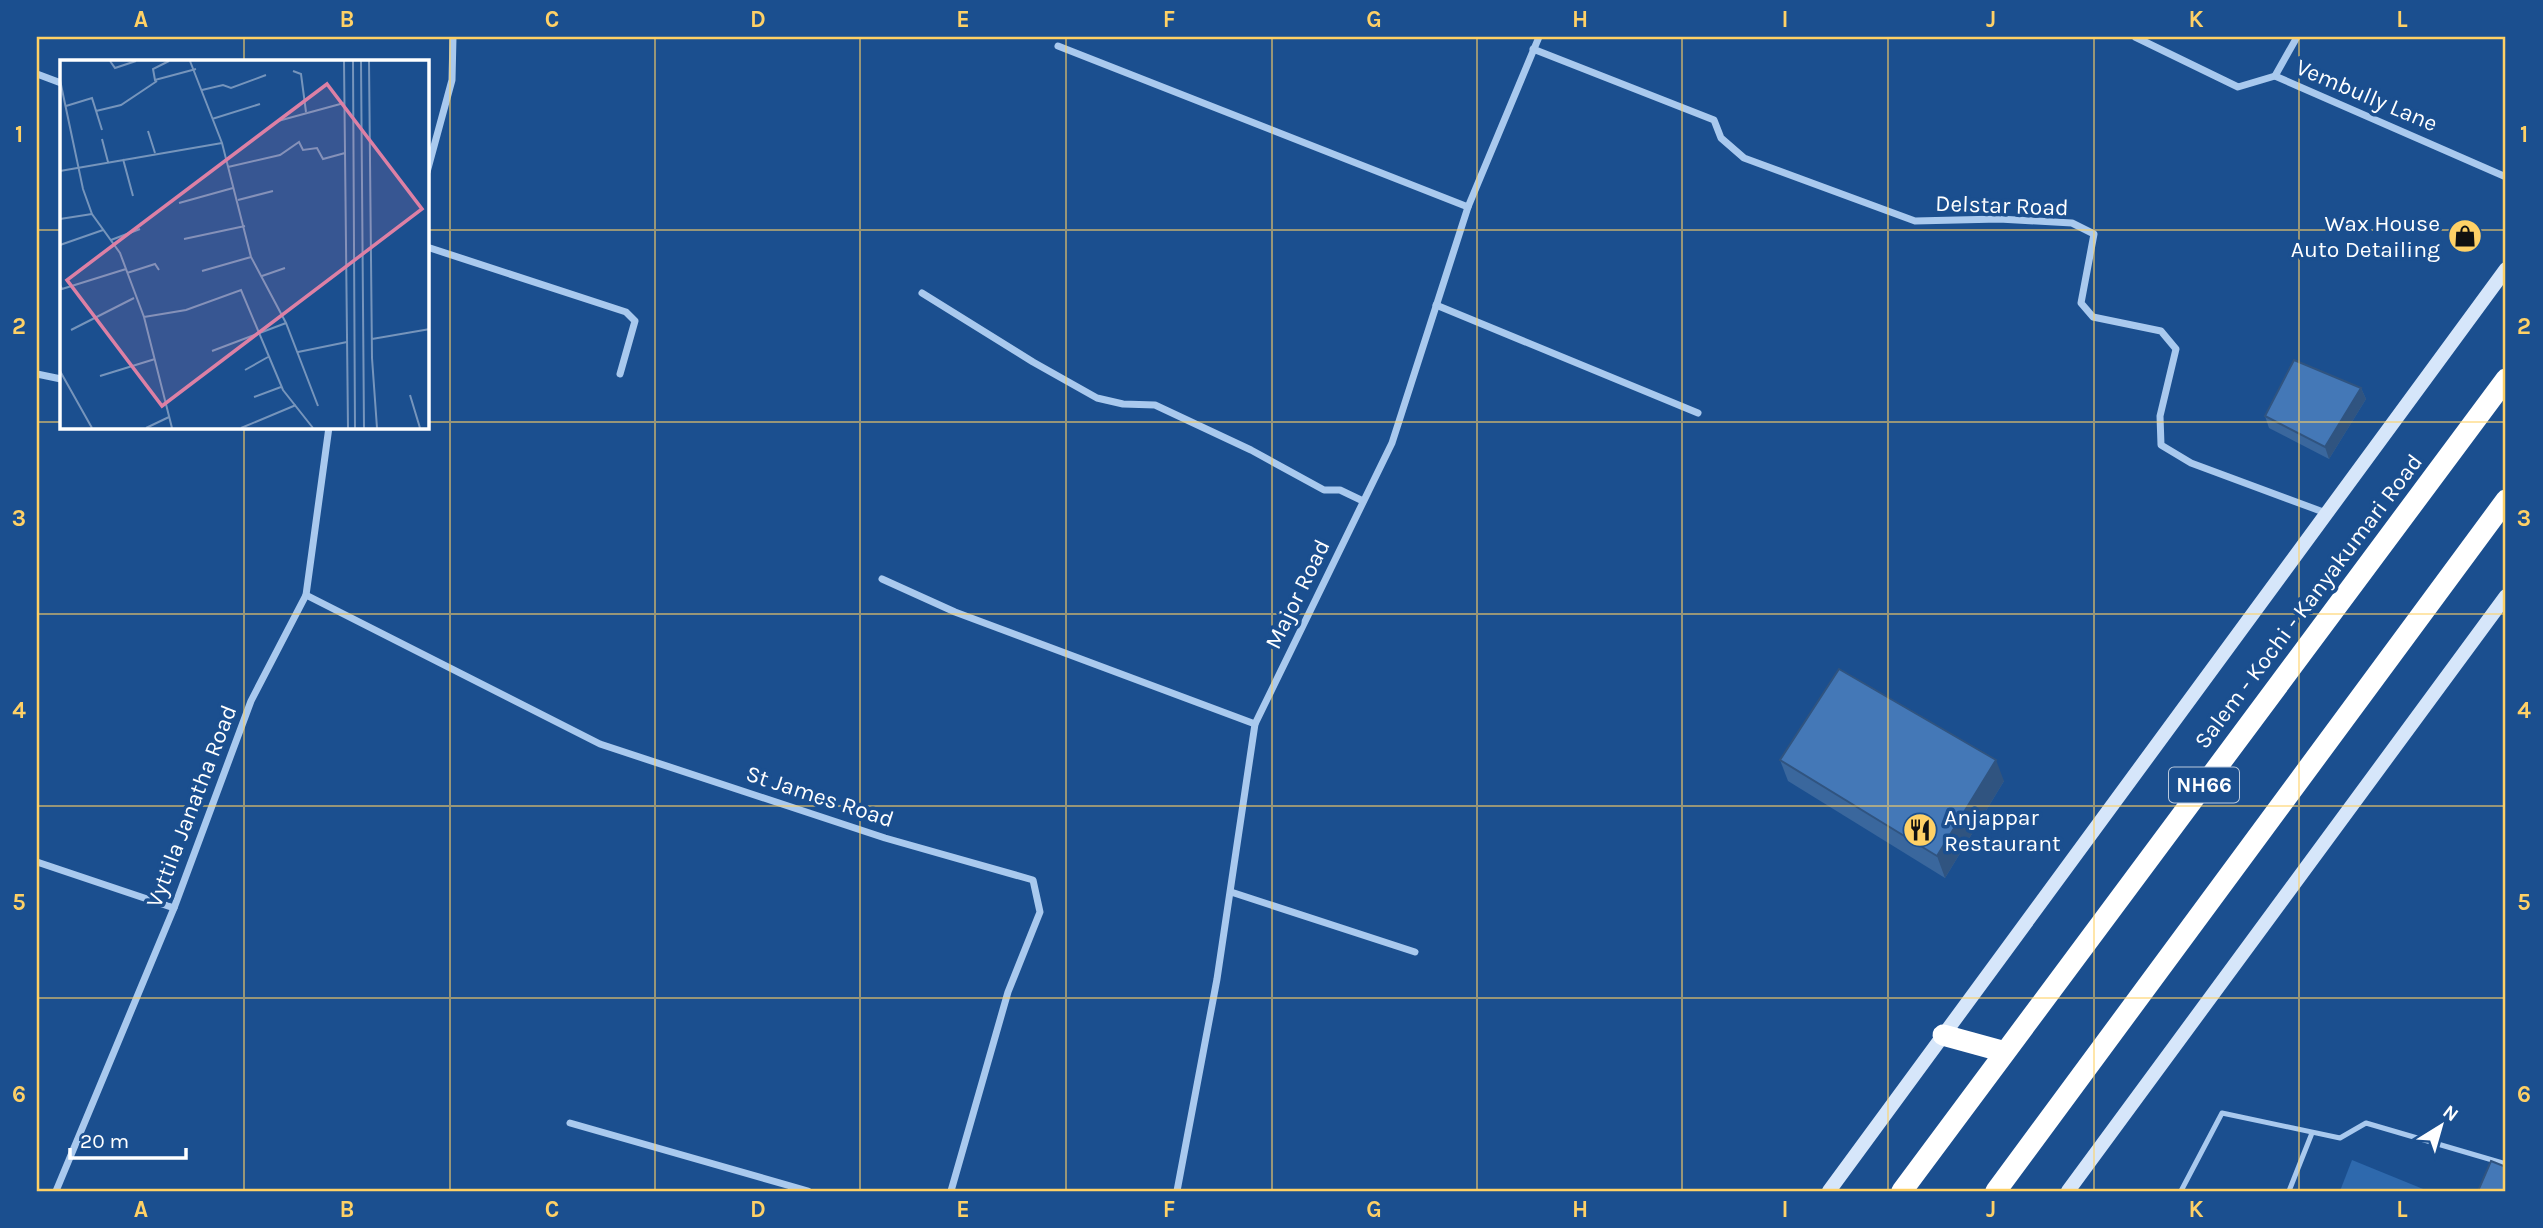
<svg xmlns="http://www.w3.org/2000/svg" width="2543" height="1228" viewBox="0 0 2543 1228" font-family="Karla,sans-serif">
  <rect width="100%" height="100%" fill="#1b4f8f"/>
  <polygon fill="#2e69ad" points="2352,1160 2428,1191 2340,1191"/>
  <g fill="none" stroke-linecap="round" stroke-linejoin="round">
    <g stroke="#a9c9ee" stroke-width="5">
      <polyline points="2181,1191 2222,1113 2340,1138 2366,1123 2506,1164"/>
      <polyline points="2289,1191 2312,1133"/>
    </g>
    <g stroke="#a9c9ee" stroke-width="7">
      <polyline points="2135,37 2238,87 2275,76 2506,177"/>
      <polyline points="1058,46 1468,207"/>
      <polyline points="1533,49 1714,120 1721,138 1744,158 1915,221 1999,219 2072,223 2094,234 2081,303 2093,317 2161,331 2176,349 2160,416 2161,445 2191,463 2326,513"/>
      <polyline points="37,74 61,83"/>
      <polyline points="2275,76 2297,37"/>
      <polyline points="427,172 452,80 453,37"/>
      <polyline points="427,247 626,312 635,321 620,374"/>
      <polyline points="922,293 1033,362 1097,398 1123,404 1155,405 1251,450 1324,490 1340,490 1363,501"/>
      <polyline points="1436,305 1698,413"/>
      <polyline points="37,374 61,379"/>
      <polyline points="882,579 955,612 1255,724"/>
      <polyline points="306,595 600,744 885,838 1033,880 1040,912 1008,992 951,1191"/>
      <polyline points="37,862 174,908"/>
      <polyline points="1231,892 1415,952"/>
      <polyline points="570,1123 808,1191"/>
      <polyline points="56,1191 174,908 251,701 306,595 329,427"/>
      <polyline points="1177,1191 1217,979 1255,724 1392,443 1468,207 1539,37"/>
    </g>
    <g stroke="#d6e6fa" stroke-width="14">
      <polyline points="1829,1191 2506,269"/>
      <polyline points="2068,1191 2506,596"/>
    </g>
    <g stroke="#fff" stroke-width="21">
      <polyline points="1943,1035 2005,1052"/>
      <polyline points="1902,1191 2506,379"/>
      <polyline points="1996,1191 2506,500"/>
    </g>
  </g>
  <g fill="#3a679d">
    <polygon points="2361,388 2366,399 2329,459 2269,428 2265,416"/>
    <polygon points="1780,760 2004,781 1945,878 1788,781"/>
  </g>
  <g fill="#305480">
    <polygon points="2361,388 2366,399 2329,459 2325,447"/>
    <polygon points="1996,760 2004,781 1945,878 1937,856"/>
  </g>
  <g fill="#4478b7" stroke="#305480" stroke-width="2">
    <polygon points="2294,360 2361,388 2325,447 2265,416"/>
    <polygon points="1839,669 1996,760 1937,856 1780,760"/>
    <polygon points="2491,1161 2506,1167 2506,1191 2478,1191"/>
  </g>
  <path fill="none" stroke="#ffd166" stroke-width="2" stroke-opacity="0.55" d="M244 37V61M450 37V1191M655 37V1191M860 37V1191M1066 37V1191M1272 37V1191M1477 37V1191M1682 37V1191M1888 37V1191M2094 37V1191M2299 37V1191M37 230H61M427 230H2506M37 422H61M427 422H2506M244 427V1191M37 614H2506M37 806H2506M37 998H2506"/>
  <defs>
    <g id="shop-disc" transform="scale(1.75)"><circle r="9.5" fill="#ffd166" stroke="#1b4f8f"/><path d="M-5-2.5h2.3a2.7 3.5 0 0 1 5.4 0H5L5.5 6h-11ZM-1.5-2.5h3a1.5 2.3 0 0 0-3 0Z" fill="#111"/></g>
    <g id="restaurant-disc" transform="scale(1.75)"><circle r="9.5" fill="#ffd166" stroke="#1b4f8f"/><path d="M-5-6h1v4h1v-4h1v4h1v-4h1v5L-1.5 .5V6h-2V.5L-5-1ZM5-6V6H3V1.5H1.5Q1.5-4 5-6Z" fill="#111"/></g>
  </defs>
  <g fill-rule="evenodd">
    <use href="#shop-disc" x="2465" y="236"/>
    <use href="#restaurant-disc" x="1920" y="830"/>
  </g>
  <g text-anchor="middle" stroke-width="7" stroke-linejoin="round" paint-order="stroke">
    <rect fill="#1b4f8f" stroke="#bbcadd" stroke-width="2" x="2169" y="767.5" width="70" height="35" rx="5"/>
    <g font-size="21" font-weight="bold" fill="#fff">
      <text x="2204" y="792">NH66</text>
    </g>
    <g font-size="23" fill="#fff" stroke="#1b4f8f">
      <text transform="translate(2367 95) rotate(23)" y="8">Vembully Lane</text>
      <text transform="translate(2002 205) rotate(2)" y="8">Delstar Road</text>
      <text transform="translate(1297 594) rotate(-64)" y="8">Major Road</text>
      <text transform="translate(2308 601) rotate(-53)" y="8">Salem - Kochi - Kanyakumari Road</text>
      <text transform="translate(820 796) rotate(18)" y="8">St James Road</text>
      <text transform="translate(191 806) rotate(-69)" y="8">Vyttila Janatha Road</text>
    </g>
    <g font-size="23" fill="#fff" stroke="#1b4f8f" text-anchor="end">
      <text x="2440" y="231">Wax House<tspan x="2440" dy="26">Auto Detailing</tspan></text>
      <text x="1944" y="825" text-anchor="start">Anjappar<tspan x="1944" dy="26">Restaurant</tspan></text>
    </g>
  </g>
  <g transform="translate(60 60)">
    <rect width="369" height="369" fill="#1b4f8f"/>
    <path fill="none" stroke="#7695bc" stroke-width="2" d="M50 1 55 8 76 1M109 1 93 9 95 20 136 9M130 1 162 83 191 197 226 263 258 346M284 1 288 368M293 1 295 368M301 1 304 368M309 1 312 298 317 368M233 11 241 14 246 52M0 20 23 129 32 154 60 193 84 257 112 368M142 30 163 25 171 28 206 15M6 46 32 38 42 70M36 51 61 45 97 21M152 59 200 44M218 61 284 43M88 71 95 93M42 79 48 102M63 99 73 136M168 107 220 95 239 82 243 90 257 88 263 99 285 93M0 111 162 83M178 140 213 131M119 143 173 128M0 159 32 154M124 179 185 166M51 180 80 169M0 185 43 170M142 211 191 197M67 213 95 204 99 210M202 216 225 208M0 225 2 229 66 209M84 257 126 250 181 230 223 330 253 368M11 270 74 238M312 279 370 269M152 291 226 263M238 292 287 282M185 310 208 297M0 311 32 368M40 316 95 299M350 335 360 368M194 337 221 327M86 368 109 357M181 368 236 345"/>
    <path fill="#dd80a5" fill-opacity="0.15" stroke="#dd80a5" stroke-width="3.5" d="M267 24 362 149 102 346 7 220Z"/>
    <rect width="369" height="369" fill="none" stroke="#fff" stroke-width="3.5"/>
  </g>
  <rect width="2543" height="1228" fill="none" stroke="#1b4f8f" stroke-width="77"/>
  <g transform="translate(2441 1126) rotate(37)" stroke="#1b4f8f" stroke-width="5" paint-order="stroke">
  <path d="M0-5L12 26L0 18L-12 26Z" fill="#ffffff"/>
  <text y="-10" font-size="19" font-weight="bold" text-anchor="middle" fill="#ffffff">N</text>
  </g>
  <path d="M70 1148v10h116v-10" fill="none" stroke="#ffffff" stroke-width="3.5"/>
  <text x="80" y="1148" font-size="21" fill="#ffffff" stroke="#1b4f8f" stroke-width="5" paint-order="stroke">20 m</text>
  <rect x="38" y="38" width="2466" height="1152" fill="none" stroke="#ffd166" stroke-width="2.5"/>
  <g font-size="23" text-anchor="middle" font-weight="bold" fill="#ffd166">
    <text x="141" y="27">A</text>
    <text x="347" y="27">B</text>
    <text x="552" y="27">C</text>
    <text x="758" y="27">D</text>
    <text x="963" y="27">E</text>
    <text x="1169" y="27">F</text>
    <text x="1374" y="27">G</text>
    <text x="1580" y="27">H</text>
    <text x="1785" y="27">I</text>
    <text x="1991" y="27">J</text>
    <text x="2196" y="27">K</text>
    <text x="2402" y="27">L</text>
    <text x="19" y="142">1</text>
    <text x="2524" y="142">1</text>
    <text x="19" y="334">2</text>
    <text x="2524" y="334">2</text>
    <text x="19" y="526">3</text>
    <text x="2524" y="526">3</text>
    <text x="19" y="718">4</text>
    <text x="2524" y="718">4</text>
    <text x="19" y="910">5</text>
    <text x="2524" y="910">5</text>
    <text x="19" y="1102">6</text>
    <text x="2524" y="1102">6</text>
    <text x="141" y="1217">A</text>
    <text x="347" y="1217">B</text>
    <text x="552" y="1217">C</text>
    <text x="758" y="1217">D</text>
    <text x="963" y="1217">E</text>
    <text x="1169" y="1217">F</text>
    <text x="1374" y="1217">G</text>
    <text x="1580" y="1217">H</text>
    <text x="1785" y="1217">I</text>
    <text x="1991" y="1217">J</text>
    <text x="2196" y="1217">K</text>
    <text x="2402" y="1217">L</text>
  </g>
</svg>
